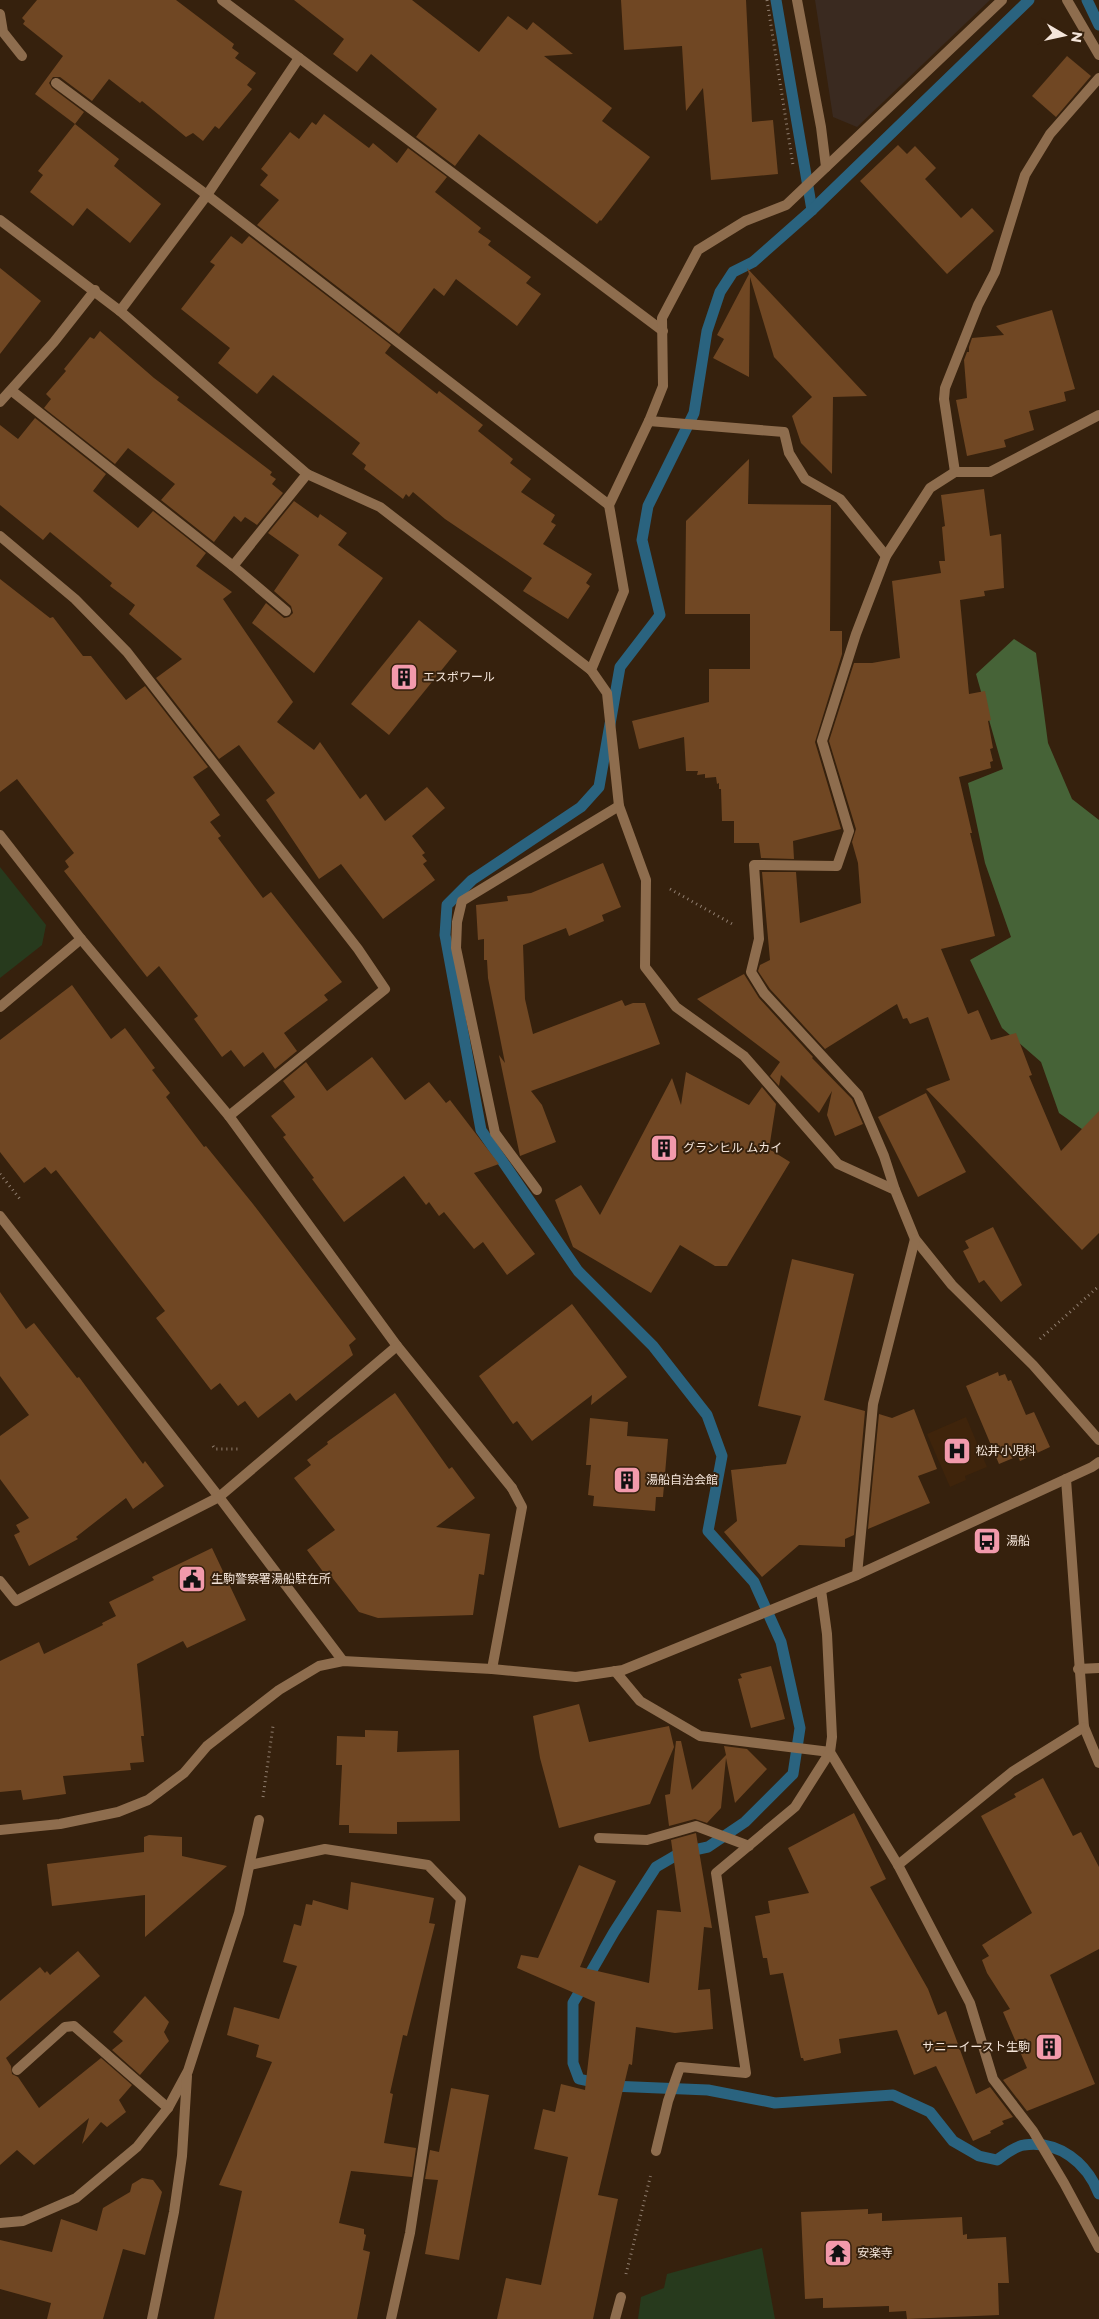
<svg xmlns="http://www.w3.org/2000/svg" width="1099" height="2319" viewBox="0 0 1099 2319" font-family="Montserrat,'Noto Sans JP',sans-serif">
  <rect width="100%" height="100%" fill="#36210d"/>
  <polygon fill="#3f240b" points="966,1417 987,1467 965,1476 966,1480 950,1487 927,1434"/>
  <polygon fill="#3a2a20" points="815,0 990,0 857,127 833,117"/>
  <g fill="#273a1d">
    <polygon points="0,867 46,925 42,945 0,978"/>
    <polygon points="762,2248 775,2319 638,2319 641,2297 664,2288 667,2274"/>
  </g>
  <polygon fill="#466337" points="1014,639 1036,653 1048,743 1072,799 1099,820 1099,1141 1059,1113 1041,1062 1002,1028 970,960 1011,937 985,863 968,783 1003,769 976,674"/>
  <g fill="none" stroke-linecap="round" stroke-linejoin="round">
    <g stroke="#2a637f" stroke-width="11">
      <polyline points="776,0 812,210"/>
      <path d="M1029 0 812 210 753 262 733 272 720 292 707 331 694 413 648 506 642 540 660 615 620 667 599 787 581 807 472 880 447 905 445 935 481 1130 578 1271 653 1346 707 1415 722 1456 708 1531 754 1582 781 1642 800 1728 793 1774 745 1822 708 1847 680 1853 656 1867 614 1932 573 2003V2063L579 2079 611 2086 708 2090 775 2103 893 2095 930 2112 953 2141 979 2156 997 2160C1004 2155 1015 2146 1024 2145 1059 2140 1087 2163 1099 2194"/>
      <polyline points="1087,0 1099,25"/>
    </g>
  </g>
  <g fill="#704723">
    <polygon points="37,0 176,0 234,44 232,48 239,53 235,58 256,73 247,85 252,89 219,129 215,126 203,141 193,133 186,137 142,101 140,103 109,79 92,101 60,77 53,77 49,83 52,88 84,112 75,124 35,94 63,56 23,24 25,21 22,18"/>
    <polygon points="294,0 412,0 479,52 508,16 527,30 533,22 573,54 544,56 612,108 602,121 650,157 601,221 600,220 597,224 479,134 455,166 416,137 437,109 371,54 357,72 333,54 344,39"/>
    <polygon points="621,0 746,0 752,122 773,120 778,174 711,180 703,88 686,111 682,46 624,50"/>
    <polygon points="1067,56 1091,76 1056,117 1032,96"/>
    <polygon points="324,114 369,148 373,143 397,163 408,148 447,177 435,192 481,228 478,232 491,241 488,245 531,277 526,283 541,294 517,326 456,279 444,296 434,288 399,334 257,225 279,200 260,185 268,175 261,169 290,132 299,139 312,122 316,125"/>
    <polygon points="75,124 119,159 114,166 161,204 130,243 87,208 73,226 30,192 43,175 38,171"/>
    <polygon points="898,145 907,154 915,146 936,168 925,179 961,218 972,208 994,231 947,274 860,181"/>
    <polygon points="231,236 242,244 249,236 391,345 385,353 437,394 439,391 483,425 478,431 513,459 510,463 531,479 521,492 555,515 551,522 556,525 543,544 592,574 586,583 590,586 568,619 523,591 532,578 445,519 413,492 409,497 406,494 403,499 364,469 366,465 352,454 360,443 273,375 257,394 218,363 230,348 181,309 215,265 210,262"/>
    <polygon points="0,268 41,301 0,354"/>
    <polygon points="747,268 867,396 833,397 832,474 801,443 792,416 812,397 774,357 750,277 749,377 713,358 724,339 717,335 749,274"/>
    <polygon points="1052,310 1075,389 1064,392 1066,401 1029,411 1034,430 1004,440 1006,447 967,456 956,400 967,398 964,360 967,352 969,352 969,347 972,338 1004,335 996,326"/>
    <polygon points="100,331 154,378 179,397 177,400 272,472 270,475 276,479 272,484 283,493 257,525 245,517 241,522 234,516 214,542 161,500 175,484 128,448 115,464 44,408 51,399 46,394 66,371 64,369 90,337 94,339"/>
    <polygon points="35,418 106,474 93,491 138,528 153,511 206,553 196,566 232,592 223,599 293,702 277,722 314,750 320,742 360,799 366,794 385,821 427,787 445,808 412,836 425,853 422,855 427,861 423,864 435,880 383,919 341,864 319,879 266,800 275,793 239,745 219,759 156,678 182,659 129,614 135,605 110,586 112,583 50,532 43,540 0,505 0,425 18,439"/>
    <polygon points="749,459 748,504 831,505 830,631 842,631 842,654 815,742 841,829 793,841 794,859 761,858 759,843 734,843 734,821 722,821 721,789 719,789 719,783 717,784 716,777 705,778 705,774 697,775 698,771 686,771 684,737 639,749 632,721 709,702 709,669 750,669 750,614 685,614 686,521"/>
    <polygon points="984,489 990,536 1001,534 1004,588 984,591 985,596 960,600 969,694 985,691 991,720 988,721 993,748 990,749 993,761 990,762 991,768 959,777 972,833 970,833 995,936 941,949 968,1014 978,1010 991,1040 1016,1033 1032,1075 1029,1076 1061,1151 1099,1111 1099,1233 1082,1250 926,1089 950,1080 928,1017 910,1024 907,1018 903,1019 897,1004 825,1049 770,989 758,971 760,965 770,960 762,872 796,872 800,923 861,903 858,863 852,842 856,829 829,741 854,663 872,663 900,658 892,581 941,573 939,561 945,561 942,527 945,526 941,495"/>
    <polygon points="294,501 318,518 320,514 347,533 338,545 383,578 314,673 252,623 266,603 284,618 289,617 293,613 291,606 274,591 299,555 268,533"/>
    <polygon points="0,579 50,618 53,617 83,656 91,656 126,700 145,686 208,767 193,777 220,815 210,822 221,836 218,838 263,898 271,892 342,982 324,995 328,1000 284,1033 297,1051 275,1069 263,1052 244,1067 231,1050 222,1057 194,1019 198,1016 159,966 147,977 64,871 69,867 65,861 74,853 17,779 0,792"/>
    <polygon points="419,620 457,651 389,735 351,704"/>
    <polygon points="603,863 621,907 602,915 604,921 569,936 566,928 523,945 525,999 533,1034 622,1000 625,1006 633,1003 645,1003 660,1044 531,1091 542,1105 556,1142 520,1156 499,1055 505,1063 488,978 487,960 484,960 484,939 478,940 476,905 508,901 507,896 531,893"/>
    <polygon points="744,974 759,998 813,1057 812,1058 852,1099 863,1124 835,1136 827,1115 832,1091 819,1113 781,1075 779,1086 770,1076 780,1062 697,999"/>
    <polygon points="72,985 111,1039 125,1028 155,1068 152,1070 170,1093 166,1097 204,1147 206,1146 253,1204 356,1339 349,1345 353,1355 296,1401 290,1393 258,1418 245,1401 238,1406 220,1383 211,1390 156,1318 165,1311 56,1170 51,1174 45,1167 24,1183 0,1152 0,1040"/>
    <polygon points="372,1057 405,1100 429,1082 446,1103 450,1100 499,1164 474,1173 535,1254 507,1275 483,1242 474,1249 444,1212 439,1216 429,1202 426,1205 404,1176 344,1222 312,1179 314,1178 283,1137 286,1135 271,1116 295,1097 283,1081 306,1062 327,1091"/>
    <polygon points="686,1072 749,1105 762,1087 776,1104 769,1149 790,1162 727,1266 715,1266 680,1245 651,1293 573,1247 555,1200 581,1185 600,1215 672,1078 681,1105"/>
    <polygon points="926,1093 966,1172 918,1197 878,1117"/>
    <polygon points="993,1227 1022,1285 1001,1302 984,1280 979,1283 963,1251 969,1248 965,1241"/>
    <polygon points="792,1259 854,1274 824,1400 865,1411 854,1535 845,1539 845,1547 799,1545 762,1577 724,1532 737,1521 731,1470 786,1464 801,1416 758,1406"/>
    <polygon points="0,1292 26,1329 34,1323 77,1378 79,1377 143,1464 145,1461 164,1486 133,1509 126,1498 76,1537 78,1539 29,1566 14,1535 20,1532 16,1525 29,1518 0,1479 0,1436 29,1415 0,1376"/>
    <polygon points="572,1304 627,1377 591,1405 592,1395 532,1441 517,1421 513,1424 479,1376"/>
    <polygon points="998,1372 999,1376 1005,1374 1008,1381 1011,1380 1026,1415 1034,1412 1050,1447 1020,1461 1018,1456 999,1464 966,1386"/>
    <polygon points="395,1393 449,1469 452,1467 475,1498 436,1527 490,1534 484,1575 479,1574 473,1615 378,1618 359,1612 327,1571 324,1573 307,1550 335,1530 294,1478 311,1465 307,1460 328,1444 327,1442"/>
    <polygon points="914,1409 937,1469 918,1476 930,1503 868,1529 879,1414 892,1418"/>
    <polygon points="590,1418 628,1422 627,1436 668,1439 663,1497 656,1497 655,1511 593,1506 594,1496 588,1495 591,1465 586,1465"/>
    <polygon points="212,1548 246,1620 187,1648 183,1641 137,1664 144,1736 141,1736 144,1762 130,1763 131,1770 63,1776 66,1794 23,1800 21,1790 0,1792 0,1661 39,1642 44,1654 103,1625 102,1623 116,1616 109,1602 154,1580 152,1577"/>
    <polygon points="771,1666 785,1719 751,1728 738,1679 742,1678 740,1674"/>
    <polygon points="579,1704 589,1742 669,1726 674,1747 650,1804 559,1828 540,1758 533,1716"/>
    <polygon points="365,1730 398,1731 397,1752 459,1750 460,1821 397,1822 397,1834 349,1833 349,1825 339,1825 342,1765 336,1765 337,1736 365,1737"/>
    <polygon points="676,1741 681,1741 692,1790 726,1755 724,1746 747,1749 767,1769 735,1803 726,1758 721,1808 707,1823 695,1819 669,1826 665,1795 670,1794"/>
    <polygon points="1043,1778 1073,1836 1081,1832 1099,1867 1099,1949 1050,1975 1095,2084 1027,2111 1003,2080 1027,2068 1003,2012 1010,2009 987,1973 982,1960 989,1956 982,1945 1032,1913 981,1816 1016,1797 1014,1794"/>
    <polygon points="854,1813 886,1879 870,1887 928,1989 938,2015 946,2011 976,2094 990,2087 1013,2117 1002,2121 1004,2124 990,2131 991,2133 973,2141 936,2066 914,2075 897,2030 839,2039 841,2053 804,2061 803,2058 801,2058 783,1973 770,1975 767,1958 763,1958 755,1916 770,1913 768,1901 809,1893 788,1848"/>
    <polygon points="696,1833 712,1928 704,1927 698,1990 710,1989 713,2029 675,2033 636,2027 632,2065 629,2064 598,2195 618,2199 593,2319 497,2319 506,2278 541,2285 568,2157 534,2149 543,2109 555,2112 561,2084 585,2090 595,2002 517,1968 521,1955 538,1958 579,1865 616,1881 580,1967 649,1983 657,1910 681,1912 671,1840"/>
    <polygon points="149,1835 182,1837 182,1856 227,1866 145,1937 145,1895 52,1906 47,1864 144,1852 144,1837"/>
    <polygon points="351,1882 434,1898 429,1923 435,1924 407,2036 403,2035 390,2093 393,2094 384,2143 416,2148 412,2177 351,2171 339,2223 364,2229 364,2234 366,2235 363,2250 370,2252 357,2319 214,2319 242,2191 219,2185 272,2062 256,2057 259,2045 227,2035 234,2007 279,2019 297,1966 283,1962 294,1924 301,1926 306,1904 312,1905 313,1900 348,1910"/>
    <polygon points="78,1951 100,1976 6,2058 11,2066 12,2074 18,2077 39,2108 101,2058 132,2085 119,2100 126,2112 107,2127 101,2122 82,2144 89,2118 34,2165 17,2150 0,2165 0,2001 40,1967 45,1973 47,1971 50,1975"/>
    <polygon points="145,1996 169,2022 164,2032 169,2041 140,2075 112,2050 123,2041 113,2032"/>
    <polygon points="451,2088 489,2095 459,2260 425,2254 438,2180 425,2179 430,2150 439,2152"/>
    <polygon points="142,2178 153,2180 162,2192 145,2255 123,2249 103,2319 47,2319 51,2303 0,2289 0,2240 52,2252 61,2219 97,2231 103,2208 130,2192 132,2184"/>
    <polygon points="868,2209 868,2214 882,2213 882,2221 962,2217 963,2235 967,2234 967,2239 1006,2237 1009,2283 998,2283 999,2315 907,2319 906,2311 889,2312 889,2306 823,2308 823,2298 805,2299 801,2212"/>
  </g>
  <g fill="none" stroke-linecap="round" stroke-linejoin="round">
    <g stroke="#907e6f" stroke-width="3" stroke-dasharray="1 4" stroke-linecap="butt">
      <polyline points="767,0 793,165"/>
      <polyline points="670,889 734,925"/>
      <polyline points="0,1174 20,1199"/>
      <polyline points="1040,1339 1099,1286"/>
      <polyline points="213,1446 215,1449 238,1449"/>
      <polyline points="263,1797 273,1726"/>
      <polyline points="626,2274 651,2174"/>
    </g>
    <g stroke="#8e6d4e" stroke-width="10">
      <polyline points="955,472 944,399 945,388 978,305 995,272 1025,175 1050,134 1099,78"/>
      <polyline points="537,1190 495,1133 456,948 457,922 462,901 619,806"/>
      <polyline points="1078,1669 1099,1668"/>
      <polyline points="615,1671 640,1701 700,1736 830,1752"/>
      <polyline points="17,2070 65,2027 74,2026 168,2108"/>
    </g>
    <polyline stroke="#8e6d4e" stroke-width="10" points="492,1669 522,1507 512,1488"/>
    <g stroke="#8e6d4e" stroke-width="10">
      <polyline points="222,0 663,331"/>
      <polyline points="797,0 821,127 826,167 786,205 745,221 698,250 662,318 663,386 649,421 609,505 624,591 591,670 607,693 619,806 646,880 645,967 676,1007 744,1056 838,1164 895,1190 915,1239 952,1285 1033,1365 1099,1440"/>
      <polyline points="1067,0 1099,55"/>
      <polyline points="0,14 3,32 22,56"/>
      <polyline points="56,83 207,195 609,505"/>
      <polyline points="826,167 1002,0"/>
      <polyline points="0,220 120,311 207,195 299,58"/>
      <polyline points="120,311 307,474 380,507 591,670"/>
      <polyline points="12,391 233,566 286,611"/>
      <polyline points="0,402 54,342 95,290"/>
      <polyline points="649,421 784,432 789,453 805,479 840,499 886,556"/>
      <polyline points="0,536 75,599 127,652 358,949 385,989 229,1116"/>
      <polyline points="233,566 307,474"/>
      <polyline points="0,835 81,939 229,1116 397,1346 512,1488"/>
      <polyline points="0,1007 81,939"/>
      <polyline points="895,1190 884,1156 858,1095 764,993 751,972 759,939 754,865 837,866 849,831 822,741 856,634 886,556 930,488 955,472 990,472 1099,415"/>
      <polyline points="0,1216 219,1497 343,1661"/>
      <polyline points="1066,1479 1084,1727 1099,1763"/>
      <polyline points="857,1575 873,1404 915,1239"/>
      <polyline points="0,1581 16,1601 219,1497 397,1346"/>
      <polyline points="821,1590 827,1634 832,1737 830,1752 898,1865 970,2003 993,2079 1033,2131 1064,2183 1099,2248"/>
      <polyline points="599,1838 647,1840 696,1826 749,1846"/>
      <polyline points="250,1865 325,1849 428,1865 461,1899 410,2233 391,2319"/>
      <polyline points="898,1865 1012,1772 1084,1727"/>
      <polyline points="656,2151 668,2101 680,2067 746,2073 716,1873 795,1807 830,1752"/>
      <polyline points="0,2223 23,2221 76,2198 137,2147 168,2108 188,2071 239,1913 259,1820"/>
      <polyline points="152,2319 174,2212 182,2156 187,2076"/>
      <polyline points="615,2319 621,2297"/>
    </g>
    <polyline stroke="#8e6d4e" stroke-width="10" points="0,1830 60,1824 118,1812 148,1800 184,1773 207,1746 279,1690 319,1666 343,1661 492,1669 576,1677 623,1670 857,1575 1092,1467 1099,1462"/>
  </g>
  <defs>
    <g id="building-square" transform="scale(1.4375)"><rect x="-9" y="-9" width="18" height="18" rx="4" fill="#f29aac" stroke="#36210d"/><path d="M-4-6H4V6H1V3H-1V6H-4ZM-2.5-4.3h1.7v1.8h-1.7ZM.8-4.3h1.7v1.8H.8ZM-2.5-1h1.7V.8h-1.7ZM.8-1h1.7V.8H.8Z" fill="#111"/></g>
    <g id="hospital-square" transform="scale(1.4375)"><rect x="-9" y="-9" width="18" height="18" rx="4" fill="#f29aac" stroke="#36210d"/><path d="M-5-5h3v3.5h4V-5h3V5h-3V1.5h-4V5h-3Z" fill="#111"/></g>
    <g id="bus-square" transform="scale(1.4375)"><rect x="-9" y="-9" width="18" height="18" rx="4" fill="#f29aac" stroke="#36210d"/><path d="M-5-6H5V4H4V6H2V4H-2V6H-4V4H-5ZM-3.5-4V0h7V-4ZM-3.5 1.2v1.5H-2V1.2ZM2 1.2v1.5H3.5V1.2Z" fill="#111"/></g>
    <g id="civic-square" transform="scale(1.4375)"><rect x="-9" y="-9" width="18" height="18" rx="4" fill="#f29aac" stroke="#36210d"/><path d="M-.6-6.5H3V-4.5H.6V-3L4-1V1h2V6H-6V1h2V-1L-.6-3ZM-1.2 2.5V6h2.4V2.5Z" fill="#111"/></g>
    <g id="temple-square" transform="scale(1.4375)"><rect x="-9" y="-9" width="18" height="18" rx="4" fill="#f29aac" stroke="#36210d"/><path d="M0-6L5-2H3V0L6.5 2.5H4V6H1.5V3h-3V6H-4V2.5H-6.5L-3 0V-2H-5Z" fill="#111"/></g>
  </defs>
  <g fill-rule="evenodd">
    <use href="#building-square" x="404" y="677"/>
    <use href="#building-square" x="664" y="1148"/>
    <use href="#hospital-square" x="957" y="1451"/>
    <use href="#building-square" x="627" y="1480"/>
    <use href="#bus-square" x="987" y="1541"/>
    <use href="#civic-square" x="192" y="1579"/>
    <use href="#building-square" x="1049" y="2047"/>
    <use href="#temple-square" x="838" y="2253"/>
  </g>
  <g text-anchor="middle" stroke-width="4" stroke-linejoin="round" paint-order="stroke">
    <g font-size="12" fill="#f4e5da" stroke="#36210d" text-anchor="start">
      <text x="423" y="681">エスポワール</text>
      <text x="683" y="1152">グランヒル ムカイ</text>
      <text x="976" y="1455">松井小児科</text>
      <text x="646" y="1484">湯船自治会館</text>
      <text x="1006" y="1545">湯船</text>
      <text x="211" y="1583">生駒警察署湯船駐在所</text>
      <text x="1030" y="2051" text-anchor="end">サニーイースト生駒</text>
      <text x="857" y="2257">安楽寺</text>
    </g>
  </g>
  <g transform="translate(1064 35) rotate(99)" stroke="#36210d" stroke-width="4" paint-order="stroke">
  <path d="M0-4L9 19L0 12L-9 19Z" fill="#f4e5da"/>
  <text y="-8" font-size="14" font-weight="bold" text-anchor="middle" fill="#f4e5da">N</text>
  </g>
</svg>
